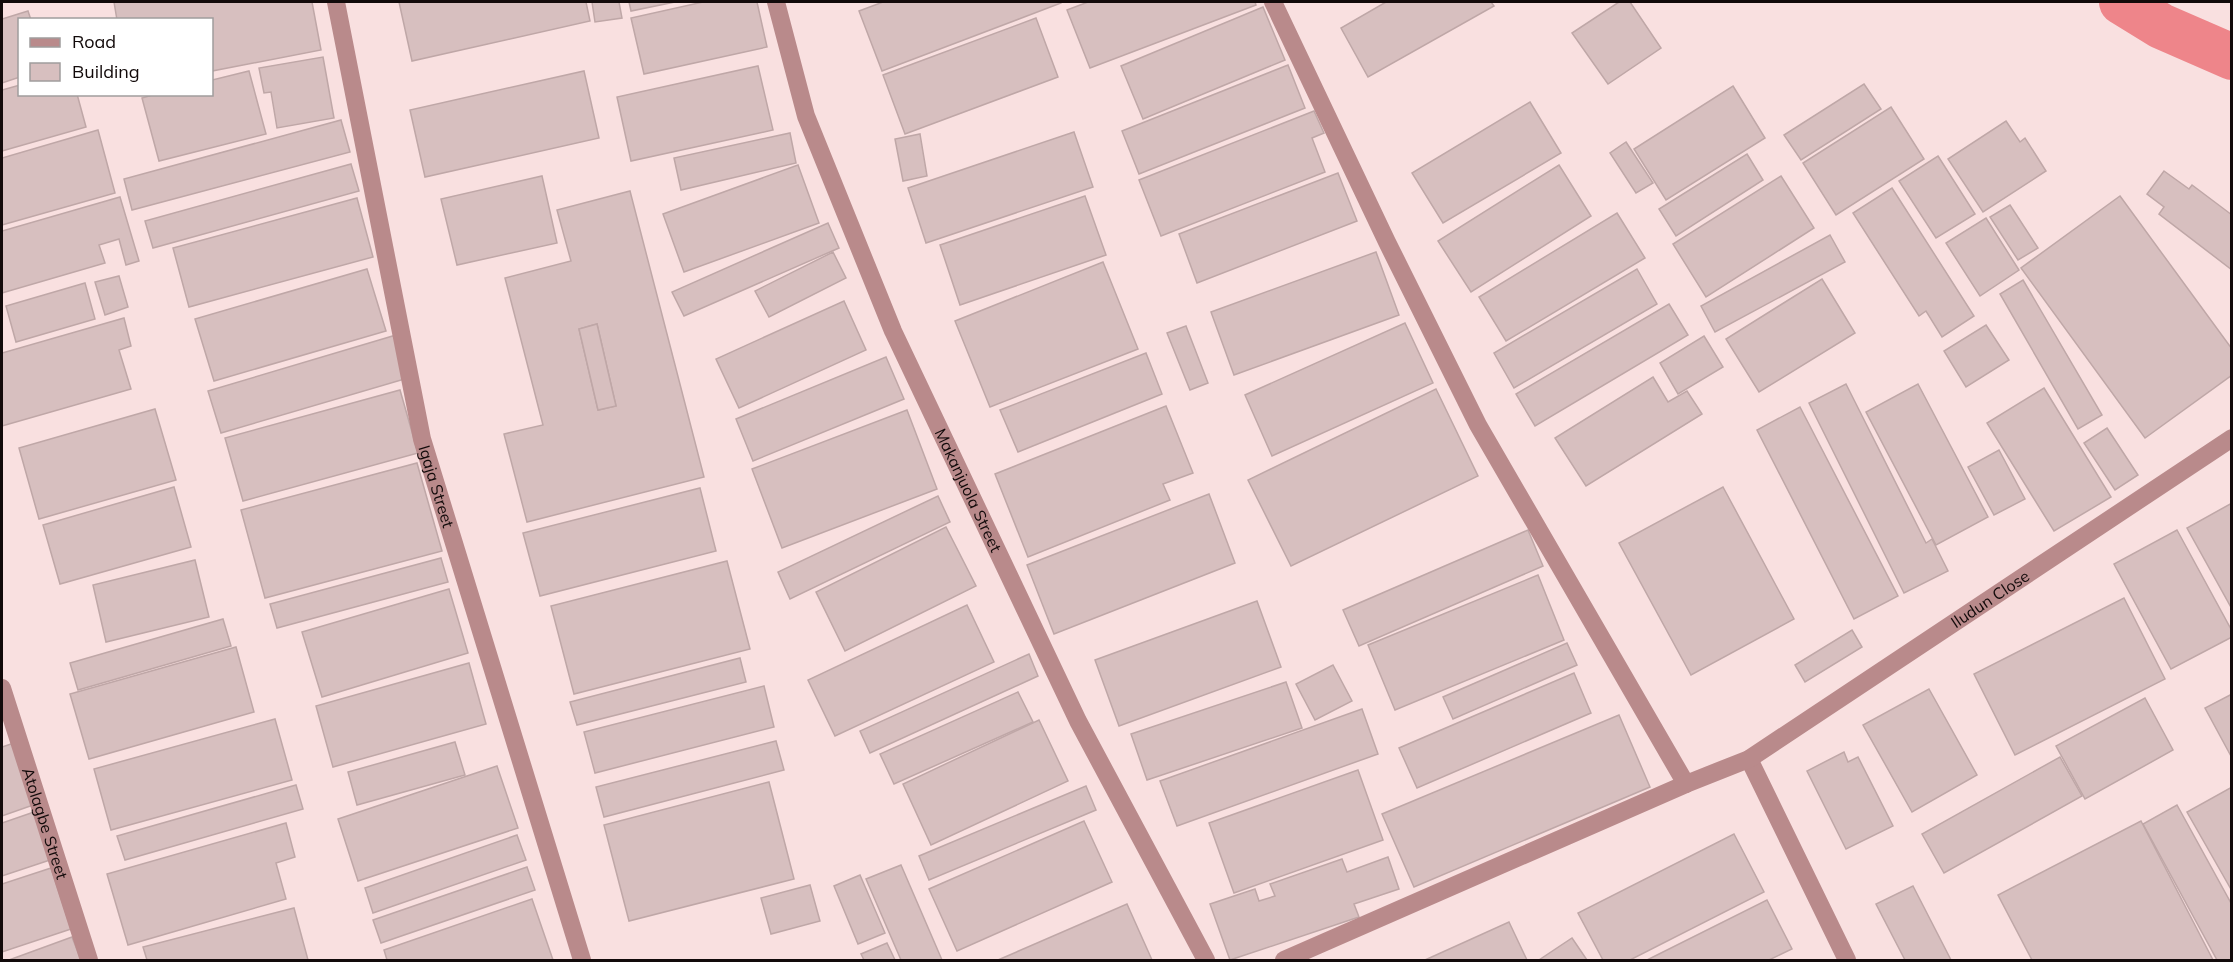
<svg xmlns="http://www.w3.org/2000/svg" width="2233" height="962" viewBox="0 0 2233 962" font-family="Mulish,sans-serif">
  <rect width="100%" height="100%" fill="#f9e0e0"/>
  <g fill="none" stroke-linecap="round" stroke-linejoin="round">
    <polyline stroke="#ee858a" stroke-width="46" points="2122,2 2161,26 2232,57"/>
  </g>
  <g fill="#d7bfbf" stroke="#bfa7a7" stroke-width="1.5" fill-rule="evenodd">
    <polygon points="114,2 312,2 321,50 212,71 212,20 117,20"/>
    <polygon points="399,2 586,2 590,21 412,61"/>
    <polygon points="592,2 619,2 622,18 595,22"/>
    <polygon points="629,2 675,2 631,11"/>
    <polygon points="703,2 757,2 767,47 644,74 631,18"/>
    <polygon points="883,2 1061,2 1061,3 882,71 859,11"/>
    <polygon points="1088,2 1255,2 1256,5 1090,68 1067,10"/>
    <polygon points="1386,2 1491,2 1494,6 1368,77 1341,28"/>
    <polygon points="1619,2 1630,2 1661,48 1608,84 1572,33"/>
    <polygon points="1263,7 1285,60 1143,119 1121,66"/>
    <polygon points="28,11 31,20 20,20 20,77 2,83 2,19"/>
    <polygon points="1036,18 1058,77 905,134 883,75"/>
    <polygon points="323,57 334,118 277,128 271,92 264,93 259,68"/>
    <polygon points="1288,65 1305,108 1139,174 1122,131"/>
    <polygon points="758,66 773,130 631,161 617,97"/>
    <polygon points="249,71 266,134 159,161 142,98 156,94 212,94 212,80"/>
    <polygon points="584,71 599,138 425,177 410,110"/>
    <polygon points="1864,84 1881,109 1801,160 1784,135"/>
    <polygon points="20,85 20,94 77,94 86,127 2,151 2,90"/>
    <polygon points="1733,86 1765,138 1666,200 1634,149"/>
    <polygon points="1530,102 1561,153 1443,223 1412,173"/>
    <polygon points="1891,107 1924,159 1836,215 1803,163"/>
    <polygon points="1314,111 1324,133 1312,138 1325,172 1161,236 1139,180"/>
    <polygon points="341,120 350,152 132,210 124,179"/>
    <polygon points="2006,121 2020,142 2025,138 2046,171 1983,212 1948,159"/>
    <polygon points="98,130 115,193 2,225 2,158"/>
    <polygon points="1074,132 1093,187 926,243 908,188"/>
    <polygon points="790,133 796,163 681,190 674,158"/>
    <polygon points="920,134 927,176 903,181 895,139"/>
    <polygon points="1626,142 1653,183 1636,193 1610,153"/>
    <polygon points="1747,154 1763,180 1676,236 1659,209"/>
    <polygon points="1938,156 1975,214 1936,238 1899,181"/>
    <polygon points="351,164 359,191 153,248 145,221"/>
    <polygon points="798,165 819,223 684,272 663,214"/>
    <polygon points="1559,165 1591,216 1471,292 1438,241"/>
    <polygon points="2164,171 2189,189 2192,185 2232,215 2232,270 2159,214 2164,207 2147,194"/>
    <polygon points="1338,173 1357,221 1197,283 1179,234"/>
    <polygon points="542,176 557,243 457,265 441,199"/>
    <polygon points="1781,176 1814,228 1706,297 1673,244"/>
    <polygon points="1892,188 1974,316 1942,337 1926,311 1919,316 1853,213"/>
    <path d="M630 191 704 477 527 522 504 434 543 425 505 278 571 261 557 210ZM597 324 616 406 598 410 579 329Z"/>
    <polygon points="1085,196 1106,255 960,305 940,245"/>
    <polygon points="2120,196 2232,349 2232,375 2145,438 2021,268"/>
    <polygon points="120,197 139,261 126,265 119,239 99,245 105,263 2,293 2,231"/>
    <polygon points="357,198 373,257 189,307 173,248"/>
    <polygon points="2010,205 2038,248 2018,260 1990,217"/>
    <polygon points="1617,213 1645,258 1506,341 1479,297"/>
    <polygon points="1986,218 2019,270 1980,296 1946,243"/>
    <polygon points="828,223 839,248 684,316 672,292"/>
    <polygon points="1830,235 1845,262 1715,332 1701,306"/>
    <polygon points="833,252 846,278 769,317 755,291"/>
    <polygon points="1376,252 1399,315 1234,375 1211,312"/>
    <polygon points="1103,262 1138,349 990,407 955,321"/>
    <polygon points="367,269 386,331 214,381 195,319"/>
    <polygon points="1637,269 1657,304 1514,388 1494,353"/>
    <polygon points="119,276 128,307 105,315 95,282"/>
    <polygon points="1822,279 1855,333 1759,392 1726,339"/>
    <polygon points="2023,280 2102,415 2078,429 2000,294"/>
    <polygon points="85,283 95,319 16,342 6,306"/>
    <polygon points="844,301 866,350 739,408 716,359"/>
    <polygon points="1669,304 1688,335 1535,426 1516,394"/>
    <polygon points="124,318 131,346 119,350 131,389 2,426 2,353"/>
    <polygon points="1405,323 1433,383 1272,456 1245,395"/>
    <polygon points="597,324 616,406 598,410 579,329"/>
    <polygon points="1986,325 2009,360 1966,387 1944,351"/>
    <polygon points="1186,326 1208,383 1190,390 1167,333"/>
    <polygon points="396,335 408,378 221,433 208,391"/>
    <polygon points="1704,336 1723,367 1678,394 1660,363"/>
    <polygon points="1146,353 1162,394 1018,452 1000,410"/>
    <polygon points="886,357 904,399 753,461 736,419"/>
    <polygon points="1653,377 1668,402 1687,391 1702,414 1586,486 1555,438"/>
    <polygon points="1846,384 1926,543 1932,539 1948,571 1904,593 1809,403"/>
    <polygon points="1918,384 1988,517 1936,545 1866,412"/>
    <polygon points="2044,388 2111,497 2054,531 1987,423"/>
    <polygon points="1436,389 1478,476 1291,566 1248,480"/>
    <polygon points="400,390 418,453 243,501 225,438"/>
    <polygon points="1166,406 1193,473 1163,484 1170,500 1028,557 995,474"/>
    <polygon points="1800,407 1898,596 1854,619 1757,430"/>
    <polygon points="155,409 176,480 39,519 19,448"/>
    <polygon points="907,410 937,489 782,548 752,469"/>
    <polygon points="2107,428 2138,475 2115,490 2084,443"/>
    <polygon points="1999,450 2025,499 1994,515 1968,467"/>
    <polygon points="417,463 442,551 265,598 241,510"/>
    <polygon points="174,487 191,547 60,584 43,525"/>
    <polygon points="1723,487 1794,619 1691,675 1619,543"/>
    <polygon points="700,488 716,551 540,596 523,533"/>
    <polygon points="1209,494 1235,563 1054,634 1027,565"/>
    <polygon points="938,496 950,522 790,599 778,572"/>
    <polygon points="2232,503 2232,609 2187,528"/>
    <polygon points="946,527 976,586 845,651 816,592"/>
    <polygon points="1528,530 1543,566 1359,646 1343,610"/>
    <polygon points="2177,530 2232,631 2232,637 2171,669 2114,564"/>
    <polygon points="441,558 448,582 277,628 270,604"/>
    <polygon points="195,560 209,617 106,642 93,585"/>
    <polygon points="727,561 750,649 574,694 551,606"/>
    <polygon points="1538,575 1564,640 1395,710 1368,645"/>
    <polygon points="449,589 468,653 322,697 302,632"/>
    <polygon points="2124,598 2165,679 2015,755 1974,674"/>
    <polygon points="1257,601 1281,667 1119,726 1095,660"/>
    <polygon points="967,605 994,662 835,736 808,680"/>
    <polygon points="223,619 231,646 78,690 70,663"/>
    <polygon points="1852,630 1862,647 1805,682 1795,665"/>
    <polygon points="1567,643 1577,665 1453,719 1443,697"/>
    <polygon points="236,647 254,712 89,759 70,694"/>
    <polygon points="1029,654 1038,676 870,753 860,731"/>
    <polygon points="740,658 746,682 577,725 570,702"/>
    <polygon points="469,663 486,724 333,767 316,706"/>
    <polygon points="1333,665 1352,701 1315,720 1296,684"/>
    <polygon points="1574,673 1591,713 1417,788 1399,748"/>
    <polygon points="1286,682 1302,728 1147,780 1131,734"/>
    <polygon points="764,686 774,727 595,773 584,732"/>
    <polygon points="1929,689 1977,775 1912,812 1863,725"/>
    <polygon points="1018,692 1033,722 894,784 880,754"/>
    <polygon points="2232,694 2232,758 2205,708"/>
    <polygon points="2145,698 2173,750 2085,799 2056,746"/>
    <polygon points="1362,709 1378,754 1177,826 1160,781"/>
    <polygon points="1619,715 1650,787 1414,887 1382,814"/>
    <polygon points="275,719 292,780 111,830 94,769"/>
    <polygon points="1039,720 1068,781 931,845 903,784"/>
    <polygon points="776,741 784,770 604,817 596,787"/>
    <polygon points="455,742 465,775 357,805 348,772"/>
    <polygon points="14,743 36,804 2,816 2,747"/>
    <polygon points="1844,752 1848,762 1858,757 1893,826 1846,849 1807,771"/>
    <polygon points="2060,757 2082,796 1944,873 1922,834"/>
    <polygon points="497,766 518,828 358,881 338,819"/>
    <polygon points="1358,770 1383,840 1234,893 1209,823"/>
    <polygon points="769,782 794,879 629,921 604,825"/>
    <polygon points="296,785 303,809 125,860 117,836"/>
    <polygon points="1086,786 1096,810 929,880 919,856"/>
    <polygon points="2232,787 2232,891 2187,812"/>
    <polygon points="2177,805 2232,905 2232,960 2217,960 2143,824"/>
    <polygon points="34,812 50,860 2,876 2,823"/>
    <polygon points="1084,821 1112,882 957,951 929,889"/>
    <polygon points="2141,821 2213,960 2032,960 1998,895"/>
    <polygon points="286,823 295,857 276,863 286,899 128,945 107,874"/>
    <polygon points="1734,834 1764,892 1630,960 1603,960 1578,913"/>
    <polygon points="517,835 526,860 373,913 365,888"/>
    <polygon points="1388,857 1399,889 1354,904 1359,917 1230,960 1210,904 1255,889 1259,901 1275,896 1270,884 1342,859 1347,872"/>
    <polygon points="901,865 942,960 901,960 866,879"/>
    <polygon points="527,867 535,890 381,943 373,920"/>
    <polygon points="51,868 71,929 2,952 2,884"/>
    <polygon points="860,875 885,933 858,944 834,886"/>
    <polygon points="810,885 820,921 771,934 761,898"/>
    <polygon points="1913,886 1951,960 1905,960 1876,904"/>
    <polygon points="532,899 553,960 387,960 384,950"/>
    <polygon points="1767,900 1792,949 1769,960 1647,960"/>
    <polygon points="1127,904 1152,960 998,960"/>
    <polygon points="294,908 308,960 147,960 143,947"/>
    <polygon points="1509,922 1527,960 1425,960"/>
    <polygon points="72,937 81,960 9,960"/>
    <polygon points="1572,938 1587,960 1539,960"/>
    <polygon points="887,943 895,960 864,960 861,954"/>
  </g>
  <g fill="none" stroke-linecap="round" stroke-linejoin="round">
    <g stroke="#b98a8b" stroke-width="18">
      <path id="s1" d="M336 2 422 439 582 960"/>
      <path id="s2" d="M776 2 806 116 893 331 1078 721 1206 960"/>
      <polyline points="1273,2 1387,242 1478,425 1686,784"/>
      <path id="s3" d="M2 688 89 960"/>
      <polyline points="1749,759 1847,960"/>
      <path id="s4" d="M1284 960 1686 784 1749 759 2232 438"/>
    </g>
  </g>
  <g text-anchor="middle" stroke-width="5" stroke-linejoin="round" paint-order="stroke">
    <g font-size="16" fill="#120a0a" stroke="#fff">
      <text dy="6" stroke="none"><textPath href="#s1" startOffset="495">Igaja Street</textPath></text>
      <text dy="6" stroke="none"><textPath href="#s2" startOffset="526">Makanjuola Street</textPath></text>
      <text dy="6" stroke="none"><textPath href="#s4" startOffset="796">Iludun Close</textPath></text>
      <text dy="6" stroke="none"><textPath href="#s3" startOffset="142">Atolagbe Street</textPath></text>
    </g>
  </g>
  <rect width="2233" height="962" fill="none" stroke="#120a0a" stroke-width="6"/>
  <rect x="18" y="18" width="195" height="78" fill="#ffffff" stroke="#a09d9d" stroke-width="1.5"/>
  <rect x="30" y="38" width="30" height="9" fill="#b98a8b" stroke="#a09d9d" stroke-width="1.5"/>
  <text x="72" y="48" font-size="18" fill="#120a0a">Road</text>
  <rect x="30" y="63" width="30" height="18" fill="#d7bfbf" stroke="#a09d9d" stroke-width="1.5"/>
  <text x="72" y="78" font-size="18" fill="#120a0a">Building</text>
</svg>
